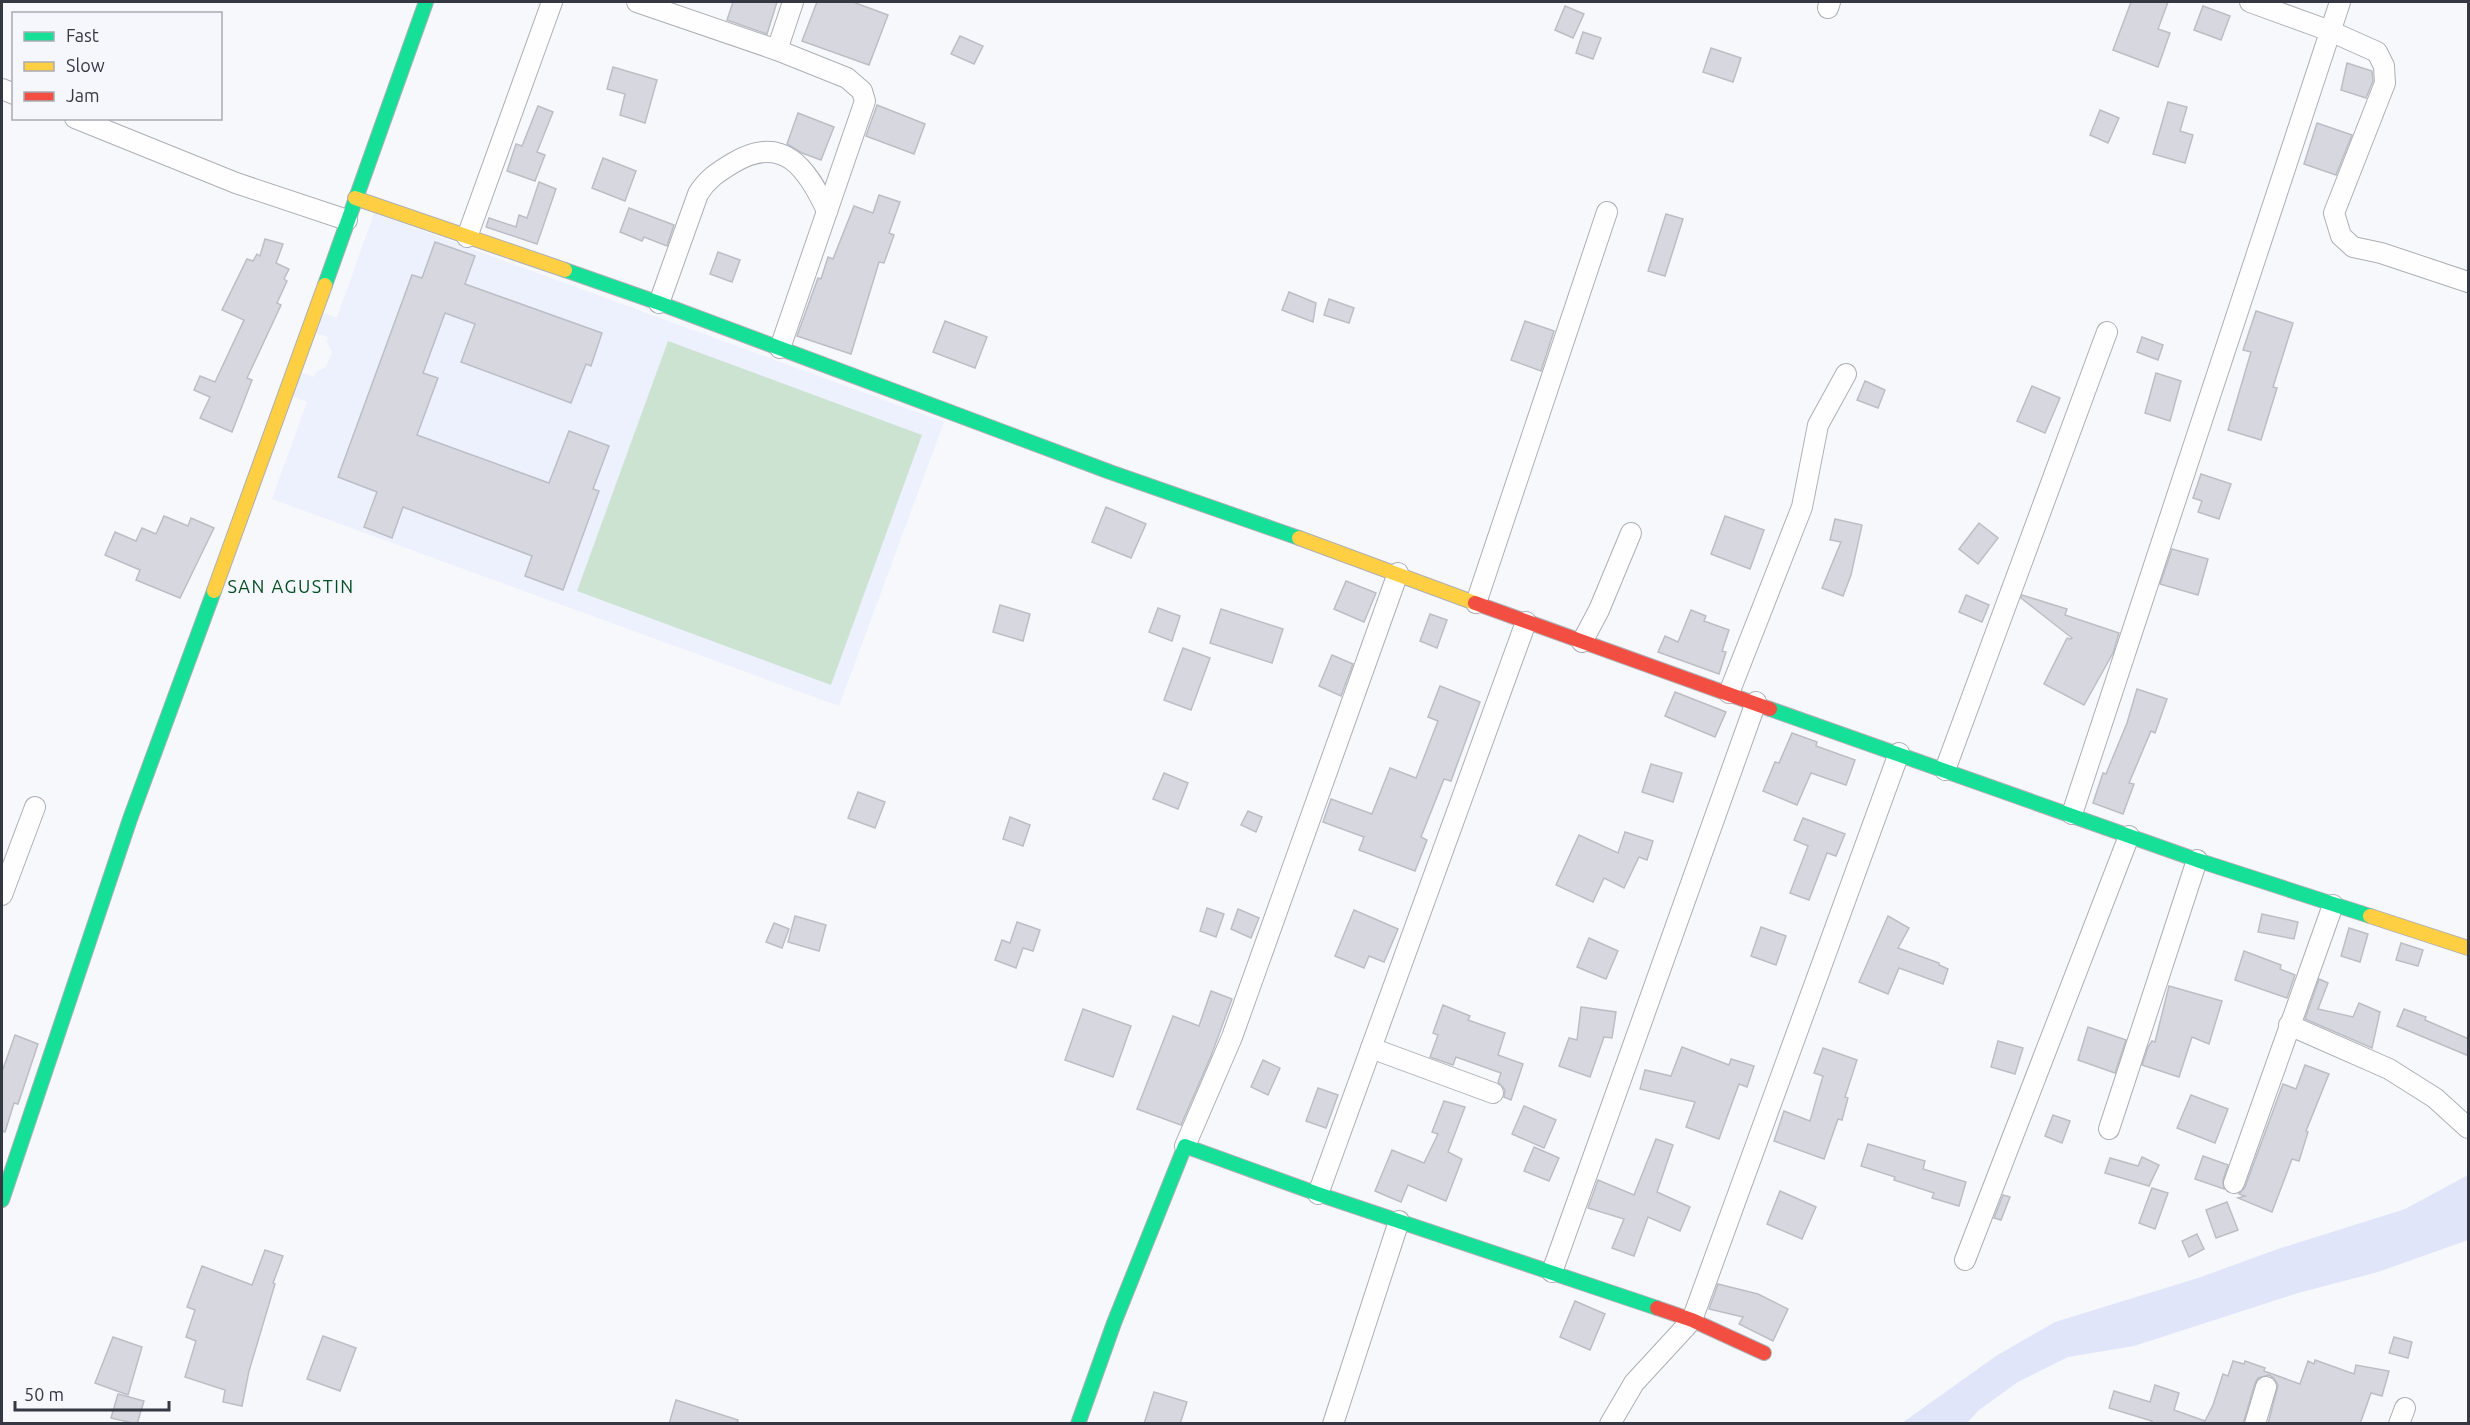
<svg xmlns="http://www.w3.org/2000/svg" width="2470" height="1425" viewBox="0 0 2470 1425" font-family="Ubuntu,sans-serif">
  <rect width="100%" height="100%" fill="#f7f8fb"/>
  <polygon fill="#edf0fd" points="374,213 944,422 839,706 272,499 307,402 292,396 300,372 314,377 316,372 326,367 332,352 327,342 328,337 314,332 321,312 337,318"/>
  <polygon fill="#cce3d2" points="668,341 922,435 831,685 577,591"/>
  <polygon fill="#e0e5fa" points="2468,1175 2468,1240 2378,1272 2298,1293 2134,1346 2068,1357 2018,1382 1979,1410 1967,1423 1902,1423 1996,1356 2055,1322 2198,1278 2278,1249 2405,1209"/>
  <g fill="#d7d8df" stroke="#bcbec5" stroke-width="1.5">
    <polygon points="733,2 777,2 767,34 727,20"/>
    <polygon points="817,2 853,2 888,15 869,65 802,41"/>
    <polygon points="2131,2 2168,2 2158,29 2170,33 2158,67 2113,50"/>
    <polygon points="1565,6 1584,14 1573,38 1555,30"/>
    <polygon points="2203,6 2230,16 2221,40 2194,30"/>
    <polygon points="1583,32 1601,38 1593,59 1576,53"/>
    <polygon points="960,36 983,46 974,64 951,54"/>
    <polygon points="1711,48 1741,58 1733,82 1703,72"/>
    <polygon points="2347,63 2372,71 2373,81 2366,98 2341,90"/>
    <polygon points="613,67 657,80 645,123 620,115 625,94 607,89"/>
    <polygon points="2168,102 2187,107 2180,131 2193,135 2185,163 2153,154"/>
    <polygon points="877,105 925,124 914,154 866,136"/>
    <polygon points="538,106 553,112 537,152 545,155 535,181 507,171 516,144 522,146"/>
    <polygon points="2100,110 2119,118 2108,143 2090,135"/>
    <polygon points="798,113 834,127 821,160 802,153 787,144"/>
    <polygon points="2317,123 2352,135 2336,175 2304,164"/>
    <polygon points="603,158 636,171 625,201 592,188"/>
    <polygon points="539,182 556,189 537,244 486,227 489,218 516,227 519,215 527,218"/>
    <polygon points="879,195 900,202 889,233 894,235 884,263 879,262 851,354 797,336 818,278 821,279 828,257 833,259 854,206 873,213"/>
    <polygon points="629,208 674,225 667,246 644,237 642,241 620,232"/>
    <polygon points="1666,214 1683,219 1665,276 1648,271"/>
    <polygon points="265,239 283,244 276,263 289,269 284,279 287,281 277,303 281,305 247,378 252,380 232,432 200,418 210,397 194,390 200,376 215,382 244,320 222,310 247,259 253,261 257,254 260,256"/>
    <polygon points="435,242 475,256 465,284 602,333 591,366 586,364 571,403 461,362 475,324 445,313 423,373 438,378 417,435 549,483 569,431 609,446 593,489 599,491 563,590 525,576 532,556 403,507 392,538 364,527 377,492 338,477 412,275 422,278"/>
    <polygon points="718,252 740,260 732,282 710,274"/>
    <polygon points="1289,292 1316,303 1313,322 1282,310"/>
    <polygon points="1329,299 1354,308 1349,323 1324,315"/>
    <polygon points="2256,311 2293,323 2273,387 2277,388 2261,440 2228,430 2251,352 2243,350"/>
    <polygon points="945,321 987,337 975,368 933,352"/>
    <polygon points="1525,321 1554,331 1541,371 1511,360"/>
    <polygon points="2142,337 2163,345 2158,360 2137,352"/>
    <polygon points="2156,373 2181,381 2170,421 2145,413"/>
    <polygon points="1865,381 1885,390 1878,408 1857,400"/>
    <polygon points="2032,386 2060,398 2045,433 2017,421"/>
    <polygon points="2201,474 2231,484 2219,519 2198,512 2202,501 2193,498"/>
    <polygon points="1106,507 1146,524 1131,558 1092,542"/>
    <polygon points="164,516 188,526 191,518 214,528 180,598 136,580 140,570 105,555 115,532 136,541 142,528 156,534"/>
    <polygon points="1725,516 1764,530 1750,569 1711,554"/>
    <polygon points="1835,519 1862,525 1851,575 1843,596 1822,588 1841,542 1830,540"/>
    <polygon points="1979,523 1998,538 1978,564 1959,549"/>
    <polygon points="2172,549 2208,559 2198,595 2160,584"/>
    <polygon points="1346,581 1376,593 1364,622 1334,609"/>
    <polygon points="1966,595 1989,605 1982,622 1959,612"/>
    <polygon points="2022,595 2067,609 2065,615 2119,633 2113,653 2084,705 2044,684 2067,638 2071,639 2072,638 2021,598"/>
    <polygon points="1000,605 1030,614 1023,641 993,632"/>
    <polygon points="1158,608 1180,616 1172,641 1149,632"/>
    <polygon points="1221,609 1283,629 1272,663 1210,643"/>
    <polygon points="1691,610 1706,616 1704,621 1729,630 1722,651 1726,652 1719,674 1658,652 1665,636 1678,642"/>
    <polygon points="1430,614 1447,620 1437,648 1420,641"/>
    <polygon points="1183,648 1210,658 1191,710 1164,700"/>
    <polygon points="1332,655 1353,664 1341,696 1319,686"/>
    <polygon points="1440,686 1480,702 1451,781 1444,779 1421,837 1427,840 1415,871 1359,850 1364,837 1323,822 1331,799 1372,814 1390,768 1416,778 1438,721 1428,717"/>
    <polygon points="2137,689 2167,699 2155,733 2151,731 2129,783 2134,784 2123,814 2093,803 2103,773 2106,774 2127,723"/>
    <polygon points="1675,692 1726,712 1715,737 1665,716"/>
    <polygon points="1792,733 1817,742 1816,746 1855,760 1846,785 1811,773 1797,805 1763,791 1775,762 1779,763"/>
    <polygon points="1651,764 1682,773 1673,802 1642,792"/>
    <polygon points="1164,773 1188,783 1178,809 1153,799"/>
    <polygon points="858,792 885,802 875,828 848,818"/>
    <polygon points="1248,811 1262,817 1256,832 1241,825"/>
    <polygon points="1010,817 1030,825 1023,846 1003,839"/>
    <polygon points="1803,818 1845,834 1836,856 1827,853 1809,900 1790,893 1808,846 1794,840"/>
    <polygon points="1625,832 1653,841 1647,860 1639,857 1624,888 1604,878 1593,902 1556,885 1579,835 1618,853"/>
    <polygon points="1207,908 1224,914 1216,937 1200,931"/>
    <polygon points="1238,909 1259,918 1251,938 1231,929"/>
    <polygon points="1354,910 1398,929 1384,962 1369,956 1364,968 1335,956"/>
    <polygon points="2262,914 2298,922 2294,939 2258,932"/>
    <polygon points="795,916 826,925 819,951 788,942"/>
    <polygon points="1888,916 1909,928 1898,948 1939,963 1939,965 1948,969 1943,984 1899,968 1888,994 1859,982"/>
    <polygon points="1017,922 1040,930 1033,951 1023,948 1016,968 995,960 1002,940 1010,943"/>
    <polygon points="774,923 789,929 782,948 766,942"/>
    <polygon points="1761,927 1786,936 1776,965 1751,956"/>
    <polygon points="2349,928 2368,934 2360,962 2341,956"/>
    <polygon points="1589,938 1618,951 1606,979 1577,967"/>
    <polygon points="2401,943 2423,950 2418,966 2396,960"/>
    <polygon points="2244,951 2281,965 2280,969 2295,975 2287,998 2235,980"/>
    <polygon points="2319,979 2328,983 2318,1009 2353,1017 2359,1003 2380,1012 2372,1048 2305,1019"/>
    <polygon points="2169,986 2222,1001 2209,1044 2192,1037 2179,1077 2142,1065 2148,1047 2152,1041 2155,1042"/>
    <polygon points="1211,991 1232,999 1211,1056 1181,1125 1137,1109 1173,1016 1199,1026"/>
    <polygon points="1443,1005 1470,1016 1468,1020 1505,1033 1498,1055 1523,1064 1511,1100 1504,1097 1505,1090 1498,1082 1501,1073 1456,1057 1453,1065 1430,1057 1438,1035 1433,1033"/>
    <polygon points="1581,1007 1616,1012 1612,1038 1604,1037 1590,1077 1559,1066 1569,1038 1577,1040"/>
    <polygon points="1083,1009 1131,1026 1113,1077 1065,1060"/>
    <polygon points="2404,1009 2426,1017 2425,1020 2469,1039 2469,1056 2397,1026"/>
    <polygon points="2088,1027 2126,1040 2115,1073 2078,1060"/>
    <polygon points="15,1035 38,1044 18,1104 14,1103 5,1132 2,1131 2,1072"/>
    <polygon points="1998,1041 2023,1048 2015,1074 1991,1067"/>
    <polygon points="1682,1047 1729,1065 1731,1059 1754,1066 1747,1087 1739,1084 1719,1139 1686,1127 1695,1102 1640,1089 1645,1070 1671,1076"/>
    <polygon points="1823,1048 1857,1060 1845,1097 1848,1098 1842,1120 1838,1119 1824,1159 1774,1141 1784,1111 1810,1121 1823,1076 1814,1073"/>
    <polygon points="1263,1060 1280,1068 1268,1095 1251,1087"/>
    <polygon points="2305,1065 2329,1074 2306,1131 2308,1132 2299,1161 2292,1159 2272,1212 2238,1198 2245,1196 2239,1194 2245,1187 2283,1084 2296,1089"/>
    <polygon points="1318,1088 1338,1095 1326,1128 1306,1121"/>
    <polygon points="2191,1095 2228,1109 2215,1143 2177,1128"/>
    <polygon points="1444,1101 1465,1107 1448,1152 1462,1159 1446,1201 1408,1185 1401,1202 1375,1191 1392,1150 1424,1163 1438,1134 1432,1132"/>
    <polygon points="1524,1106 1556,1120 1544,1148 1512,1134"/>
    <polygon points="2053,1115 2070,1121 2062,1143 2045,1136"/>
    <polygon points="1656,1139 1673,1145 1657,1192 1690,1207 1680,1231 1648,1217 1634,1256 1612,1248 1624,1219 1588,1208 1598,1180 1634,1195"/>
    <polygon points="1868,1144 1925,1161 1923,1169 1966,1182 1959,1206 1932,1198 1934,1193 1894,1180 1895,1177 1861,1166"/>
    <polygon points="1534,1147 1559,1158 1549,1181 1524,1171"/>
    <polygon points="2203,1156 2228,1165 2223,1180 2224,1189 2195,1179"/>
    <polygon points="2142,1157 2159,1165 2149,1186 2105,1173 2110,1158 2138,1166"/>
    <polygon points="2152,1188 2168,1193 2155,1229 2139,1223"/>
    <polygon points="1780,1191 1816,1207 1802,1239 1767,1224"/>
    <polygon points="2003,1195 2010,1197 2001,1220 1994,1218"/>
    <polygon points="2227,1202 2238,1230 2216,1238 2206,1210"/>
    <polygon points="2197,1234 2204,1249 2189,1257 2182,1241"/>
    <polygon points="265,1250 283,1256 273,1283 275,1284 249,1371 242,1406 223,1402 225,1390 185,1377 196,1341 186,1337 195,1310 187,1307 202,1266 252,1285"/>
    <polygon points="1718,1284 1758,1294 1788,1309 1773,1341 1739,1324 1743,1317 1709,1309"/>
    <polygon points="1575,1301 1605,1314 1590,1350 1560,1337"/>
    <polygon points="323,1336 356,1348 340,1391 307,1379"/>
    <polygon points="113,1337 142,1347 128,1395 95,1383"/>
    <polygon points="2394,1337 2412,1342 2408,1358 2389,1353"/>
    <polygon points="2315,1360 2354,1374 2356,1365 2389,1371 2382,1396 2371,1393 2360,1424 2268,1424 2278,1385 2274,1378 2269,1375 2258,1378 2255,1383 2243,1424 2150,1424 2152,1421 2109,1408 2114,1391 2150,1402 2155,1385 2179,1393 2174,1410 2205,1421 2213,1405 2223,1374 2228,1376 2233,1361 2244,1364 2245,1361 2265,1368 2264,1371 2300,1384 2308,1361 2314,1364"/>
    <polygon points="1154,1392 1187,1402 1180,1424 1144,1424"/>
    <polygon points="118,1394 144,1401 137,1424 111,1418"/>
    <polygon points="676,1400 738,1420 737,1424 669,1424"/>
  </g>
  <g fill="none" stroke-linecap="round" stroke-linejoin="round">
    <g stroke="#aeafb6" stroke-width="22">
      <g id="street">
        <polyline points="637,2 777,50 793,2"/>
        <polyline points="2250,2 2330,31 2377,52 2384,66 2385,83 2334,213 2341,236 2353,247 2381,253 2468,282"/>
        <polyline points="1828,8 1830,2"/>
        <polyline points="777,50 847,78 862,91 865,101 780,348"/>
        <polyline points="2,89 14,94"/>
        <polyline points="75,118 236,183 347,220"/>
        <polyline points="467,237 552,2"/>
        <path d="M659 303 698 194C707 179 718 172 733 163 783 133 807 168 827 211"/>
        <polyline points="1476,603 1607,212"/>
        <polyline points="1582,642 1599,610 1631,533"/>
        <polyline points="1729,693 1802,507 1818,425 1846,374"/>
        <polyline points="1945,770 2107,332"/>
        <polyline points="2072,814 2340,2"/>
        <polyline points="2,895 35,807"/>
        <polyline points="2289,1025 2389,1069 2435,1098 2468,1128"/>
        <polyline points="1371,1048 1493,1093"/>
        <polyline points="2109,1129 2197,860"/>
        <polyline points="1185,1146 1232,1037 1398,573"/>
        <polyline points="2234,1183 2333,905"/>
        <polyline points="1318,1194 1526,622"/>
        <polyline points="1965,1260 2129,836"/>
        <polyline points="1552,1272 1756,702"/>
        <polyline points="1333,1424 1399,1221"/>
        <polyline points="1610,1424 1634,1383 1692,1320 1899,753"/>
        <polyline points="2255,1424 2266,1387"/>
        <polyline points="2399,1424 2405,1408"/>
      </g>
    </g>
    <g stroke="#aeafb6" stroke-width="16">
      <g id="fast">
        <polyline points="565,270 659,303 1110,472 1299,538"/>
        <polyline points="325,285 426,2"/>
        <polyline points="1770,709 2197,860 2370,916"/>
        <polyline points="2,1200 130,819 214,591"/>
        <polyline points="1078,1424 1114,1323 1185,1146 1318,1194 1657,1308"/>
      </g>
    </g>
    <g stroke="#aeafb6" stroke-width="16">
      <g id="slow">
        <polyline points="355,198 565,270"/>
        <polyline points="1299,538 1475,603"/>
        <polyline points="214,591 325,285"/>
        <polyline points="2370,916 2468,948"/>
      </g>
    </g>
    <g stroke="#aeafb6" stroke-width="16">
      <g id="jam">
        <polyline points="1475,603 1770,709"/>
        <polyline points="1657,1308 1692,1320 1764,1353"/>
      </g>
    </g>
    <use href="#street" stroke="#fefefe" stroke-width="20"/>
    <use href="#fast" stroke="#16e098" stroke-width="14"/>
    <use href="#slow" stroke="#ffcf43" stroke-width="14"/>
    <use href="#jam" stroke="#f24e42" stroke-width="14"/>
  </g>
  <g text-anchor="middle" stroke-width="4.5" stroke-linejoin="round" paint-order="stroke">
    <g font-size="18" letter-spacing="1.5" fill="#034e21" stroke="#f5f7fd">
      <text x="291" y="593">SAN AGUSTIN</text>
    </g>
  </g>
  <rect width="2470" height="1425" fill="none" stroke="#353843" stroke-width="6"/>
  <rect x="12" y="12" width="210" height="108" fill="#f5f7fd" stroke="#a8abb3" stroke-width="1.5"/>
  <rect x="24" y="32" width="30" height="9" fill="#16e098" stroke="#a8abb3" stroke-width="1.5"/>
  <text x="66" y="42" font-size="18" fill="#353843">Fast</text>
  <rect x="24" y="62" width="30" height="9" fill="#ffcf43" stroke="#a8abb3" stroke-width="1.5"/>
  <text x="66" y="72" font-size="18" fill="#353843">Slow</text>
  <rect x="24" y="92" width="30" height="9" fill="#f24e42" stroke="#a8abb3" stroke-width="1.5"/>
  <text x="66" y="102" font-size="18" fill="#353843">Jam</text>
  <path d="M15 1401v9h154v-9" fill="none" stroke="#353843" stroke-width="3"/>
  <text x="24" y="1401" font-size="18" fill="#353843" stroke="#f5f7fd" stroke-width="4.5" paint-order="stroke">50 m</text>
</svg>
